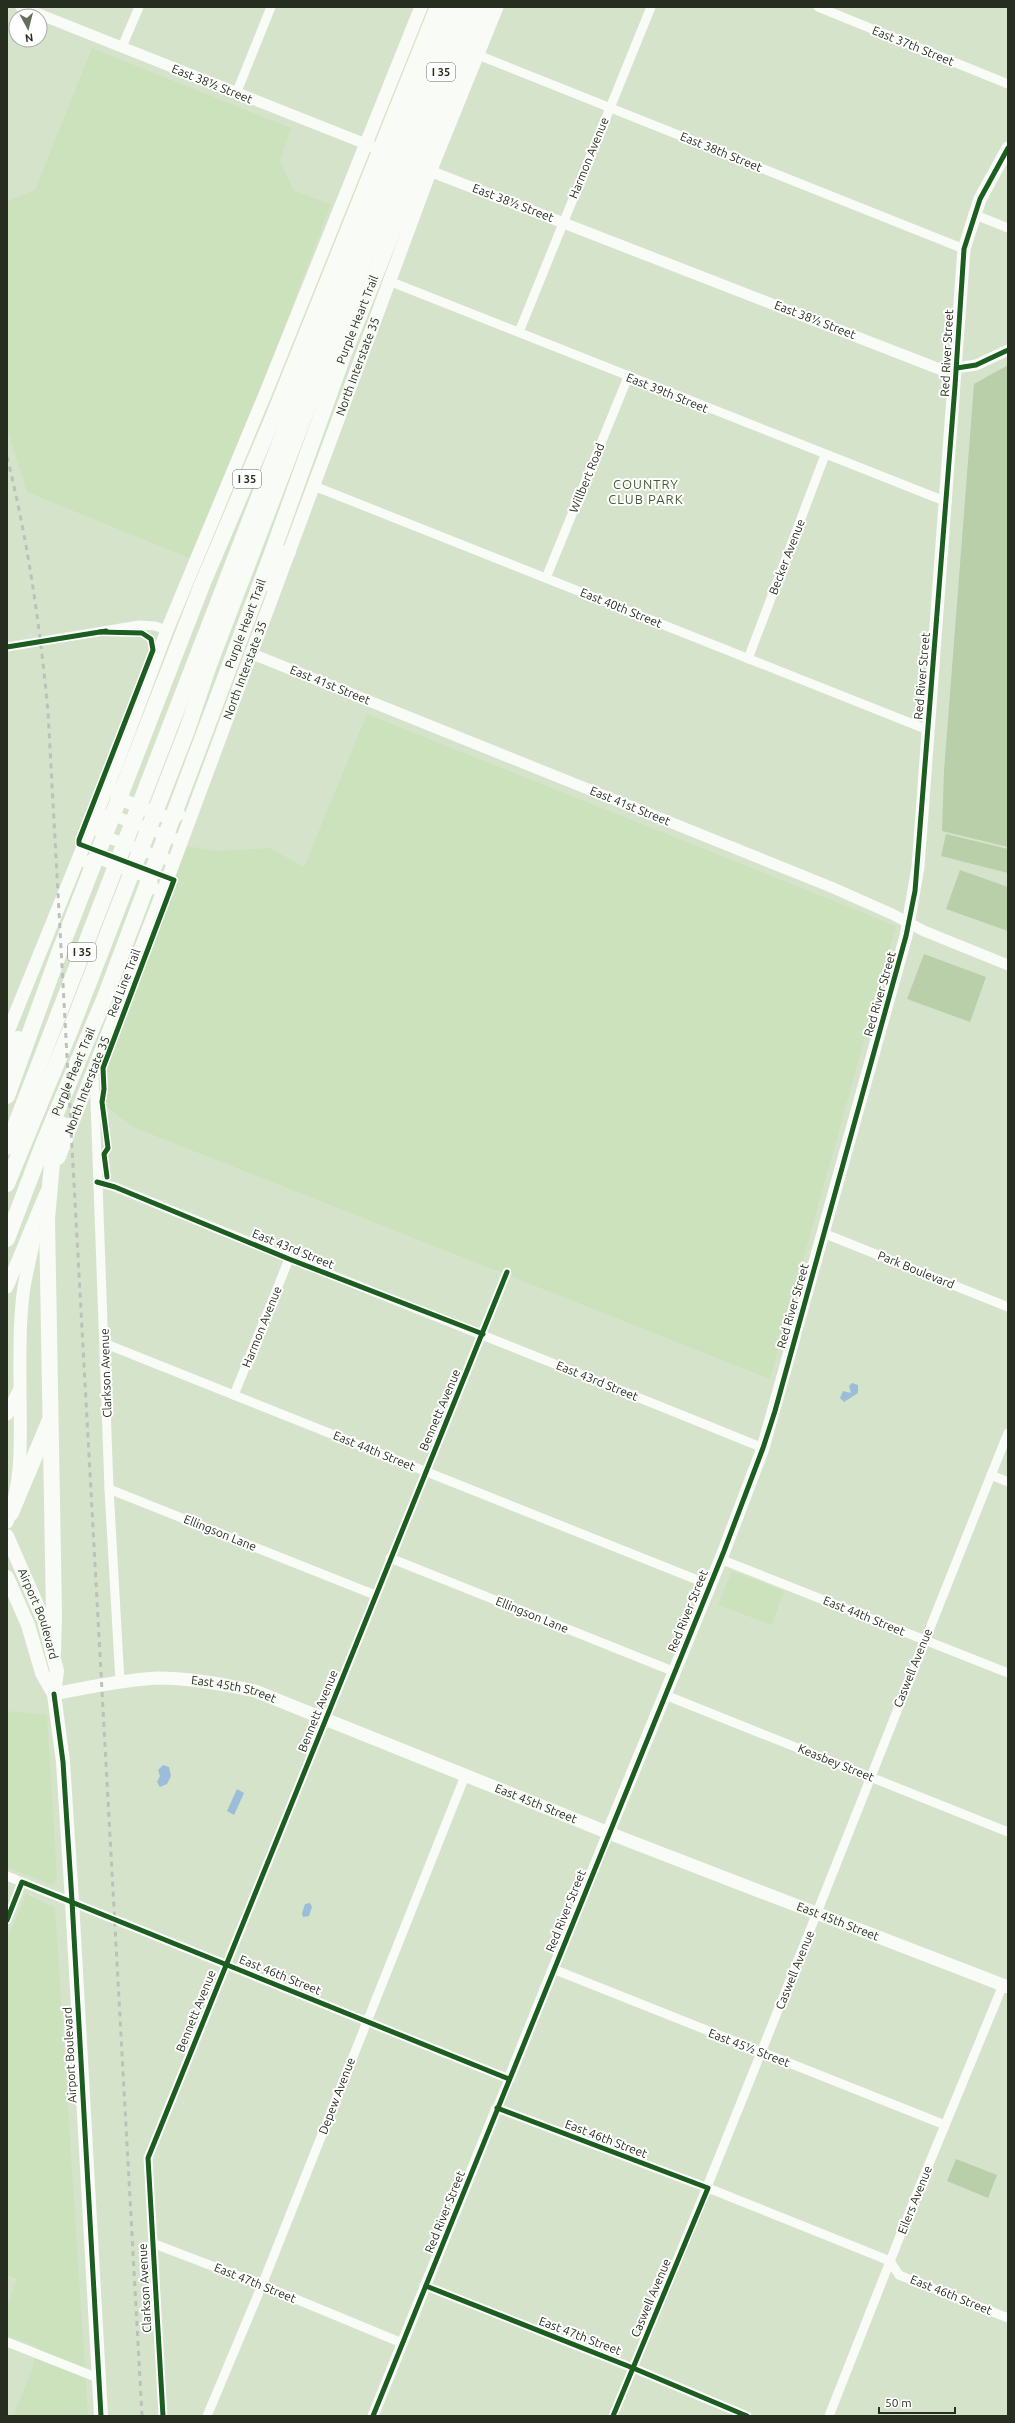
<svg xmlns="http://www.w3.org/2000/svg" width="1015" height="2423" viewBox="0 0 1015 2423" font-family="Ubuntu,sans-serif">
  <rect width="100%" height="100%" fill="#d5e3cb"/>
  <g fill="#cce2bc">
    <polygon points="92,48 291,128 280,161 294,191 331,204 264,382 189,558 27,492 7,428 7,201 35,190"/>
    <polygon points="367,714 896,926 770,1379 133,1127 107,1107 98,1073 187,846 217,851 270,848 304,867"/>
    <polygon points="732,1571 784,1591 772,1625 718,1605"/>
    <polygon points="7,1711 47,1715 57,1878 52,1885 7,1867"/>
    <polygon points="26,1894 55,1908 88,2416 13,2416 32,2370 37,2347 7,2335 7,2307 17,2279 7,2275 7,1939"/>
  </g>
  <g fill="#b9cfaa">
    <polygon points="1008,365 1008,847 942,831 944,771 974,384"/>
    <polygon points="946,834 1008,849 1008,873 941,856"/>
    <polygon points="960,870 1008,887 1008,931 946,909"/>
    <polygon points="924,954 986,977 970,1022 907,999"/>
    <polygon points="956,2159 997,2175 988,2198 947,2181"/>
  </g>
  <g fill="#9bbdd9">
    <polygon points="852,1383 858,1385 858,1393 844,1402 840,1398 843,1391 851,1393 849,1386"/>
    <polygon points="163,1765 169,1767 171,1776 167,1784 160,1787 157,1782 160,1776 158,1770"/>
    <polygon points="237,1789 244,1793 234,1815 227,1811"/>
    <polygon points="310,1903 312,1907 309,1916 303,1917 302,1913 305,1904"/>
  </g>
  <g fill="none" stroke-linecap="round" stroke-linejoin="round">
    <g stroke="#f9fbf7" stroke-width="9">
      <polyline points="818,7 1008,84"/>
      <polyline points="122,47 139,7"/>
      <polyline points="478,55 964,249"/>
      <polyline points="236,94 271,7"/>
      <polyline points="973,214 1008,228"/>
      <polyline points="389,281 947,502"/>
      <polyline points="519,332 651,7"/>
      <polyline points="314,486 928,730"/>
      <polyline points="546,578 628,377"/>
      <polyline points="7,647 139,625 155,626 167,630"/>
      <polyline points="748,659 825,455"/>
      <polyline points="94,1074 109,1489 120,1682"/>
      <path d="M97 1182 115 1187C330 1276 548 1360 763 1448"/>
      <polyline points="823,1233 1008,1307"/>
      <polyline points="106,1344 710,1585"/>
      <polyline points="234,1395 289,1259"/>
      <polyline points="991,1475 1008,1482"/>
      <polyline points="109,1489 375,1595"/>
      <polyline points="390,1558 675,1672"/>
      <polyline points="720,1559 1008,1673"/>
      <polyline points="665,1695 1008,1832"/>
      <polyline points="7,1876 509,2079 497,2108 708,2188 890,2261 899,2275 1008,2318"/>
      <polyline points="7,1920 22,1882"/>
      <polyline points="553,1969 945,2125"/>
      <polyline points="152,2243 262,2285 402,2343"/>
      <polyline points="426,2286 633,2368 747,2416"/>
      <polyline points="7,2342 98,2378"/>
      <polyline points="163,2416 148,2158 507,1272"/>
      <polyline points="207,2416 262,2285 465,1776"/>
      <path d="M613 2416C749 2090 876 1761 1008 1433"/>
      <polyline points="829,2416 917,2193 1003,1985"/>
    </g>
    <g stroke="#f9fbf7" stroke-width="11">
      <polyline points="21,7 386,152"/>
      <polyline points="422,168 942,370 976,365 1008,350"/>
      <polyline points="250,653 831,887 892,914 924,931 1008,965"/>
      <polyline points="174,862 101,835 94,819 109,814 181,841"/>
      <polyline points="509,2079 608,1833"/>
      <polyline points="373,2416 497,2108"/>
    </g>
    <g stroke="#f9fbf7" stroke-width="13">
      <polyline points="115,791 120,799 171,819 179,814"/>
      <polyline points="87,862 102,859 146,876 153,888"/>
      <polyline points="7,1034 116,766 167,630 266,392 421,7"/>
      <path id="s1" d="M59 1158 168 878 430 172 497 7"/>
      <polyline points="7,1287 46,1193"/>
      <polyline points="7,1414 19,1391"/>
      <path d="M7 1522C24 1479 20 1434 20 1390 20 1356 19 1320 24 1287 27 1269 32 1251 35 1233"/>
      <path id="s2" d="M54 1694C88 1687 123 1680 157 1678 190 1678 223 1684 255 1691L619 1837 1008 1987"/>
      <polyline points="608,1833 724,1551 763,1448 906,936 918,867 964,249 980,199 1008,148"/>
    </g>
    <g stroke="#f9fbf7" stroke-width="14">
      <path id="s3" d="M7 1536 44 1621 57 1671 54 1694 63 1762 72 1901 101 2416"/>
      <polyline points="7,1577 28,1625 42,1673 54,1694"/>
    </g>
    <g stroke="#f9fbf7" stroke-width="16">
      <polyline points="268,583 288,552"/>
      <polyline points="7,1061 18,1039"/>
      <polyline points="7,1096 59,953 202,585 272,420 438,7"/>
      <polyline points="7,1147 345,275 454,7"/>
      <polyline points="7,1184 72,1026 187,730 209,665 360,270 467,7"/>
      <path id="s4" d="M7 1239 44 1142 105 997 271 556 344 353 482 7"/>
      <polyline points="11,1513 49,1422"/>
      <polyline points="53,1653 54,1614 47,1219 52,1163 61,1124"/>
    </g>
    <path stroke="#bdc1bb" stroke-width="3" stroke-dasharray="5 5" stroke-linecap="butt" d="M7 457C28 541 40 626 48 712L142 2416"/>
    <g stroke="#fff" stroke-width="8">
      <g id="cycleway">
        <polyline points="957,368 976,365 1008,350"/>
        <polyline points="100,632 142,633 151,639 153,650 79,840 79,844 174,880 103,1068 104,1089 102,1102 108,1148 104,1154 107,1177"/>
        <polyline points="7,647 106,631"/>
        <polyline points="97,1182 115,1187 289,1259 483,1334"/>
        <polyline points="54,1694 63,1762 72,1901 101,2416"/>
        <polyline points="7,1920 22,1882 509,2079"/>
        <polyline points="497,2108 708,2188 613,2416"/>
        <polyline points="426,2286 633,2368 747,2416"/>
        <polyline points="163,2416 148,2158 507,1272"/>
        <polyline points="373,2416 724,1551 763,1448 775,1411 906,936 915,891 955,386 964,249 980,199 1008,148"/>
      </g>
    </g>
    <use href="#cycleway" stroke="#1b5e20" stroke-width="5"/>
  </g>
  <g text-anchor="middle" stroke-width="4" stroke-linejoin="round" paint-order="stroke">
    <g fill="#fff" stroke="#676d62" stroke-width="1">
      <rect x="427" y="63" width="28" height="18" rx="3"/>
      <rect x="233" y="470" width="28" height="18" rx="3"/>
      <rect x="68" y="943" width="28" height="18" rx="3"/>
    </g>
    <g font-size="11" font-weight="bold" fill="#262f1f">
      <text x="441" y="76">I 35</text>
      <text x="247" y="483">I 35</text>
      <text x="82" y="956">I 35</text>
    </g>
    <g font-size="12" fill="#262f1f" stroke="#fff">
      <text transform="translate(913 46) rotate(22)" y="4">East 37th Street</text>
      <text transform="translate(212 84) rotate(22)" y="4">East 38½ Street</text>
      <text transform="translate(721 152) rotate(22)" y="4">East 38th Street</text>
      <text transform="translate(589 158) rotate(-68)" y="4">Harmon Avenue</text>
      <text transform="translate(513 203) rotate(21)" y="4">East 38½ Street</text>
      <text dy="4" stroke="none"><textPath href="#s4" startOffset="984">Purple Heart Trail</textPath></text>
      <text transform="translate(815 320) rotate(21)" y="4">East 38½ Street</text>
      <text transform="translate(947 353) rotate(-87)" y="4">Red River Street</text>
      <text dy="4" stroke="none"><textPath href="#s1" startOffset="846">North Interstate 35</textPath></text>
      <text transform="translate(667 393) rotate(22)" y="4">East 39th Street</text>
      <text transform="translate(587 478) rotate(-68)" y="4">Willbert Road</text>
      <text transform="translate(787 557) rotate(-69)" y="4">Becker Avenue</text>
      <text transform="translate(621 608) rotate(22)" y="4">East 40th Street</text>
      <text dy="4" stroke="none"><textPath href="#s4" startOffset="660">Purple Heart Trail</textPath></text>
      <text dy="4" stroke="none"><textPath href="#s1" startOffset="522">North Interstate 35</textPath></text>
      <text transform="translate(922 676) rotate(-85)" y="4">Red River Street</text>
      <text transform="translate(330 685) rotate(22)" y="4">East 41st Street</text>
      <text transform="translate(630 806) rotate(22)" y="4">East 41st Street</text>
      <text transform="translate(124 983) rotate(-69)" y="4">Red Line Trail</text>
      <text transform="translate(880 994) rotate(-74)" y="4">Red River Street</text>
      <text dy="4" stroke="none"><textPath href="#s4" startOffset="180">Purple Heart Trail</textPath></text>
      <text dy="4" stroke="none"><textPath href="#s1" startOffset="78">North Interstate 35</textPath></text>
      <text transform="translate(293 1249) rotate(22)" y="4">East 43rd Street</text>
      <text transform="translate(916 1270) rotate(22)" y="4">Park Boulevard</text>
      <text transform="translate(793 1306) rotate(-74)" y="4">Red River Street</text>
      <text transform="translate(262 1327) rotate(-68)" y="4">Harmon Avenue</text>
      <text transform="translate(106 1373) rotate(-92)" y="4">Clarkson Avenue</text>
      <text transform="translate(597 1381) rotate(22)" y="4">East 43rd Street</text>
      <text transform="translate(440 1410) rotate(-67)" y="4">Bennett Avenue</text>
      <text transform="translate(374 1451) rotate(22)" y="4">East 44th Street</text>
      <text transform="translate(220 1533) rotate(22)" y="4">Ellingson Lane</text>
      <text transform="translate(688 1611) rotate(-68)" y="4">Red River Street</text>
      <text dy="4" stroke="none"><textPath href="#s3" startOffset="84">Airport Boulevard</textPath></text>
      <text transform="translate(532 1615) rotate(22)" y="4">Ellingson Lane</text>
      <text transform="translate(864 1616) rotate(22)" y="4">East 44th Street</text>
      <text transform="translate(913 1668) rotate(-68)" y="4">Caswell Avenue</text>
      <text dy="4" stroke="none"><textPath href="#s2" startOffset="182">East 45th Street</textPath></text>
      <text transform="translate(318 1711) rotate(-68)" y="4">Bennett Avenue</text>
      <text transform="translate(836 1763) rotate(22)" y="4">Keasbey Street</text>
      <text dy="4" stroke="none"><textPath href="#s2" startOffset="506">East 45th Street</textPath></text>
      <text transform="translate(566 1911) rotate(-68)" y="4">Red River Street</text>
      <text dy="4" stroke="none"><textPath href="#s2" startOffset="830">East 45th Street</textPath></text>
      <text transform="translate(795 1970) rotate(-68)" y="4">Caswell Avenue</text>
      <text transform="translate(280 1975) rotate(22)" y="4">East 46th Street</text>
      <text transform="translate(196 2011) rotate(-68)" y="4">Bennett Avenue</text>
      <text transform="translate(749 2048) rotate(21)" y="4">East 45½ Street</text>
      <text transform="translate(70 2055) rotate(-93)" y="4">Airport Boulevard</text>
      <text transform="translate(337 2096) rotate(-69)" y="4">Depew Avenue</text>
      <text transform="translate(606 2139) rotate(21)" y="4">East 46th Street</text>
      <text transform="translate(915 2200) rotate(-68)" y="4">Eilers Avenue</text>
      <text transform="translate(445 2212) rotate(-68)" y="4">Red River Street</text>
      <text transform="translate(255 2283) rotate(22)" y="4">East 47th Street</text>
      <text transform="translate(145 2288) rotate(-93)" y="4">Clarkson Avenue</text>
      <text transform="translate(951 2295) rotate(22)" y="4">East 46th Street</text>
      <text transform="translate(651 2298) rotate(-67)" y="4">Caswell Avenue</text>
      <text transform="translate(580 2336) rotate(21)" y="4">East 47th Street</text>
    </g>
    <g font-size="13" letter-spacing="1" fill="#475c36" stroke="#fff">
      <text x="646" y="489">COUNTRY<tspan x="646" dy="15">CLUB PARK</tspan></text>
    </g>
  </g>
  <rect width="1015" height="2423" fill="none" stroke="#262f1f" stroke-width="16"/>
  <g transform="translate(28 28) rotate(173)"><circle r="19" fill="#ffffff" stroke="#a8aca5"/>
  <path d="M0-3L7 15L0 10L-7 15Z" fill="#636e5b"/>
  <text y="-6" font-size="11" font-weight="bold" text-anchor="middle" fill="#262f1f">N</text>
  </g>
  <path d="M879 2407v6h76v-6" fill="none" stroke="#262f1f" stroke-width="2"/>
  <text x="885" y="2407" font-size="12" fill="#262f1f" stroke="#ffffff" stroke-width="3" paint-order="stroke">50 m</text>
</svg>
